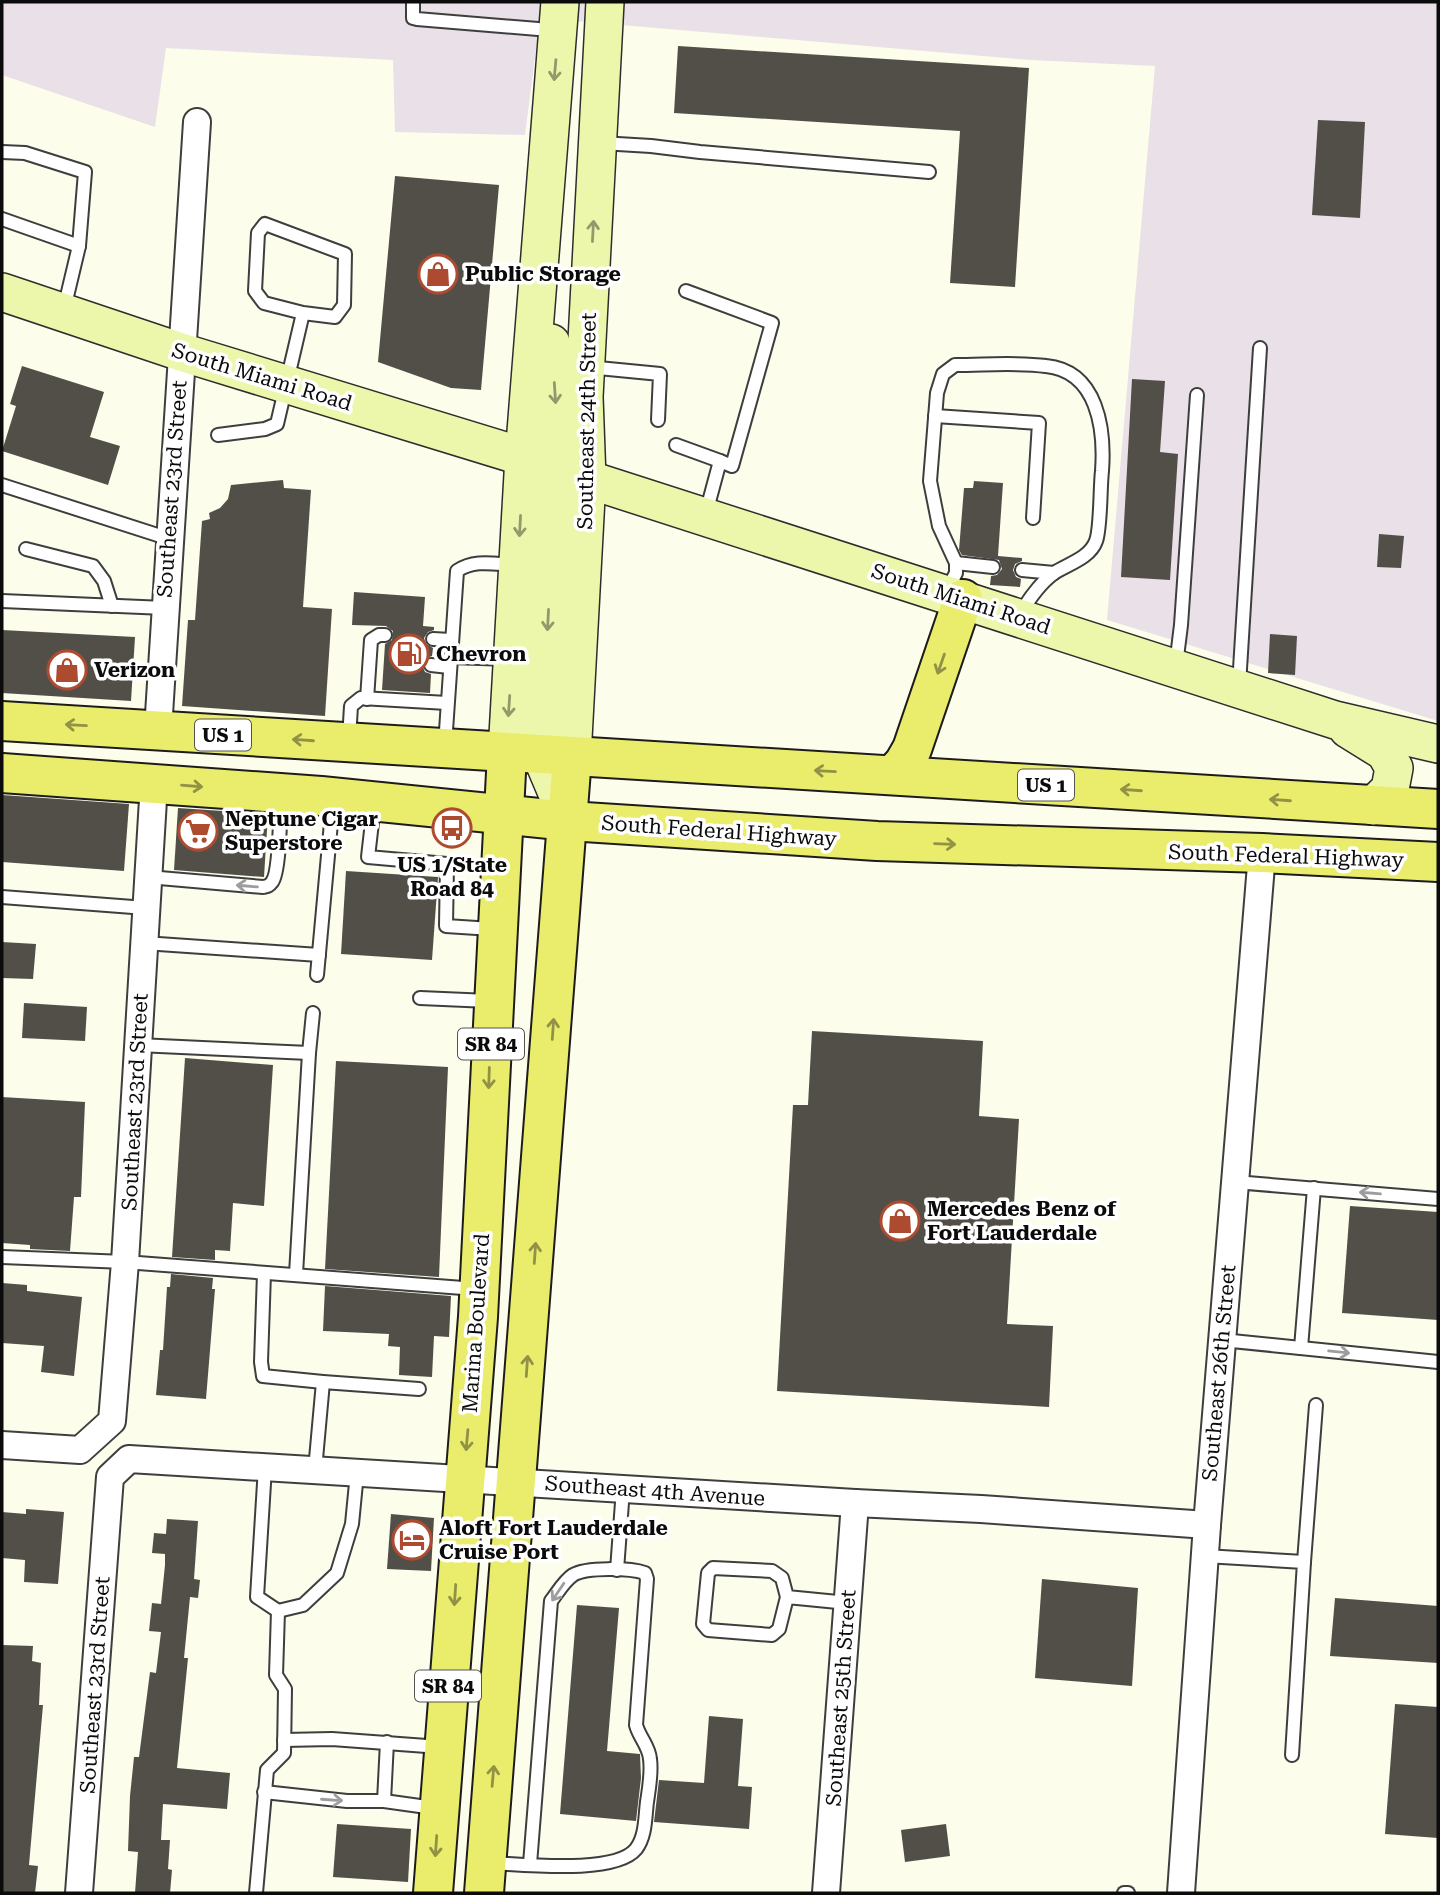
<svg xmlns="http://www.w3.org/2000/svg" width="1440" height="1895" viewBox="0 0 1440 1895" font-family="'Roboto Serif',serif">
  <rect width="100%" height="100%" fill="#fcfdeb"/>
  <polygon fill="#e9e0e8" points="2,2 1438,2 1438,721 1107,620 1155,66 1031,60 540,18 525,135 395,132 393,60 166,48 155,127 2,75"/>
  <g fill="#524f48">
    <polygon points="678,46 1029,68 1015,287 950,283 960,131 674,113"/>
    <polygon points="1318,120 1365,122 1360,218 1312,215"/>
    <polygon points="395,176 499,185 481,390 451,388 378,362"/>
    <polygon points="22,366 104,392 90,437 120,446 108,485 2,451 16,406 10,404"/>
    <polygon points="1132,379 1165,381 1160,452 1178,454 1170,580 1121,577"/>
    <polygon points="283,480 284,488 311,490 303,607 332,609 325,716 182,706 188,620 195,620 202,521 210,519 209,513 220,508 228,499 231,485"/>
    <polygon points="974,481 1003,483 998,556 1022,558 1022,561 1015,564 1013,570 1016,577 1021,579 1020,587 990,585 991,576 997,575 1002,569 999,560 962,555 959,550 964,488 973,488"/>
    <polygon points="1379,534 1404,536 1401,568 1377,567"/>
    <polygon points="354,592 425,597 423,626 434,627 434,630 428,632 424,638 426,644 433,648 432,656 424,659 422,665 425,672 431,674 430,693 382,690 385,644 392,640 393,631 386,626 352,625"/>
    <polygon points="2,630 135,637 131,701 2,693"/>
    <polygon points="1270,634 1297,636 1295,675 1268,673"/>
    <polygon points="2,795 129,804 124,871 2,862"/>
    <polygon points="178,808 268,814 264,877 174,870"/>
    <polygon points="346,871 438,877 432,960 341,954"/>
    <polygon points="2,942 36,944 33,979 2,978"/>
    <polygon points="24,1003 87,1007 85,1041 22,1038"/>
    <polygon points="812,1031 983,1041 979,1116 1019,1119 1007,1324 1053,1326 1049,1407 777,1391 793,1105 808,1105"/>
    <polygon points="185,1058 273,1065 264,1206 233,1203 230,1251 215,1250 215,1260 172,1257"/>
    <polygon points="336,1061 448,1067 439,1277 325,1269"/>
    <polygon points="2,1097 85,1102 81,1197 74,1197 70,1251 30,1249 30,1245 2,1243"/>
    <polygon points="1350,1206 1438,1212 1438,1320 1342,1313"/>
    <polygon points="171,1274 213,1278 212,1289 215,1289 206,1399 156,1395 160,1350 163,1350 167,1287 170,1287"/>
    <polygon points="2,1283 27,1285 27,1291 82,1297 74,1376 41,1372 44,1346 2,1343"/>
    <polygon points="325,1286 451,1296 449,1337 434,1336 432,1377 399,1375 400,1347 388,1346 389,1334 323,1331"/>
    <polygon points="26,1509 64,1512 58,1584 24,1582 25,1560 2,1558 2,1512 26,1514"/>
    <polygon points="391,1514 434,1518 431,1571 387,1569"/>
    <polygon points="167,1519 198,1521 194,1579 200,1580 198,1598 190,1597 184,1658 188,1658 177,1768 230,1773 227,1809 163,1804 161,1840 170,1840 168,1869 172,1870 170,1893 135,1893 138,1852 128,1851 130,1796 134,1757 139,1757 150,1672 156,1673 161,1632 149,1631 152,1603 161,1604 165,1565 165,1554 152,1553 154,1533 166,1534"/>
    <polygon points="1042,1579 1138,1588 1132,1686 1035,1678"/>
    <polygon points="1335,1598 1438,1606 1438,1663 1330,1656"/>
    <polygon points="577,1605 619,1608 607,1751 640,1754 641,1778 636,1821 560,1814"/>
    <polygon points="2,1645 33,1646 32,1661 41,1663 39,1705 43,1705 29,1865 38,1866 35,1893 2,1893"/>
    <polygon points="1395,1704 1438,1707 1438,1838 1385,1834"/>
    <polygon points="709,1716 743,1719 738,1786 752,1787 749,1829 654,1822 659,1780 704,1783"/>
    <polygon points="337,1824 411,1829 408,1882 333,1877"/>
    <polygon points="946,1824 950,1856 905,1862 901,1830"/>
  </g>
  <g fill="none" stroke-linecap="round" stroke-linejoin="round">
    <g stroke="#3e3e3e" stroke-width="16">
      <g id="lane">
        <polyline points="413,2 413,18 417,19 538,29"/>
        <polyline points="601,143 651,146 700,152 929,172"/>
        <polyline points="2,152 25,153 85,172 79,246 64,309"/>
        <polyline points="2,219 79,246"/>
        <polyline points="686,291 772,323 732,466 720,461 706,513"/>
        <polyline points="588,367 660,374 658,420"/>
        <polyline points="935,416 1039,423 1033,518"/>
        <polyline points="218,435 265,429 277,424 303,313 264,303 255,291 258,233 265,224 345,254 344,305 335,317 303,313"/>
        <polyline points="676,445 720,461"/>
        <polyline points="2,485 170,539"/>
        <polyline points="26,549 93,566 104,581 112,606"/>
        <polyline points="956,563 993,567"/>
        <polyline points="1022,570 1054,573"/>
        <path d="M946 592 956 573V563L939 526 930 481 937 393 943 374 955 365C985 365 1017 362 1046 366 1098 371 1105 430 1102 471 1100 487 1101 528 1096 541 1090 558 1068 564 1054 573 1040 583 1029 599 1020 614"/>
        <polyline points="2,601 165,608"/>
        <polyline points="433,639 451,640"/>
        <polyline points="450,657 509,659"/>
        <polyline points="431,665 449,667"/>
        <polyline points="1176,665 1181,625 1197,395"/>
        <polyline points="1239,685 1260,348"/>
        <polyline points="367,699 371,640 379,635 385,635"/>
        <polyline points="349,739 351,706 361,698 447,703"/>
        <path d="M445 745 457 571C474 559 494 564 514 565"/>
        <polyline points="374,805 368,857 447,864 446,926 492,929"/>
        <path d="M148 877 263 887C268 886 269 886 272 882 280 872 280 813 281 797"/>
        <polyline points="2,897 146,908"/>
        <polyline points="144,943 319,955"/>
        <polyline points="317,975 333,801"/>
        <polyline points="420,998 489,1001"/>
        <polyline points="138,1045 309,1053 313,1013"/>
        <polyline points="1235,1182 1438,1199"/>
        <polyline points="2,1257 125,1262 476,1289"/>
        <polyline points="264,1273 261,1362 263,1376 323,1382"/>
        <polyline points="296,1274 309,1053"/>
        <polyline points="1222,1340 1438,1362"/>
        <polyline points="1301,1348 1314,1188"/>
        <polyline points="315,1470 323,1382 419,1389"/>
        <polyline points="1205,1556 1304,1562 1292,1755"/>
        <polyline points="1304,1562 1316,1405"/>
        <polyline points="617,1570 623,1489"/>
        <polyline points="787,1597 779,1629 772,1635 708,1630 703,1624 708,1573 713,1568 772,1571 782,1578 787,1597 848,1603"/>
        <polyline points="278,1611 303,1605 337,1573 352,1524 357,1473"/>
        <polyline points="284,1740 332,1739 440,1747"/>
        <polyline points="264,1792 347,1801 384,1801 434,1808"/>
        <polyline points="384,1801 387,1742"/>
        <path d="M489 1863C521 1864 615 1875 636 1849 646 1836 645 1817 647 1802 649 1788 652 1773 650 1759 649 1746 639 1737 636 1725L647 1579 645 1573C630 1568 586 1567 573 1575 564 1581 558 1592 551 1601L530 1864"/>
        <polyline points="256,1893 267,1770 284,1753 285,1689 276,1675 278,1611 257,1597 265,1467"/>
        <polyline points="1124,1893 1128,1893"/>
      </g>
    </g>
    <g stroke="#3e3e3e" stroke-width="30">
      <g id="street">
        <polyline points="158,730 197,122"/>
        <polyline points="2,1445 80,1450 112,1421 125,1262 154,783"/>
        <polyline points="79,1893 110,1477 129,1459 855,1503 981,1509 1207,1525"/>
        <polyline points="826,1893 855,1503"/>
        <polyline points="1181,1893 1207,1525 1262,853"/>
      </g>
    </g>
    <g stroke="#2d2d2d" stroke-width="40">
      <g id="secondary">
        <polyline points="2,292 181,352 524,457"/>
        <polyline points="551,343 557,419 541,755 569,821"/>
        <polyline points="587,479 1335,720 1438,744"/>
        <polyline points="1348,729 1385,752 1394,768 1390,789 1373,806"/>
        <polyline points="507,753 524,457 560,2"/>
        <polyline points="572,757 587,479 584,397 605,2"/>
      </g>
    </g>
    <g stroke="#1c1c1c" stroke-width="42">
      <g id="primary">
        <polyline points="2,721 1438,809"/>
        <polyline points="2,773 321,796 569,821 877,841 1262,853 1438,862"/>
        <polyline points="893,775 904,763 912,749 963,599"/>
        <polyline points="433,1893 478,1317 507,753"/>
        <polyline points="484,1893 572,757"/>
      </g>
    </g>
    <use href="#lane" stroke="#fff" stroke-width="12"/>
    <use href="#street" stroke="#fff" stroke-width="26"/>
    <use href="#secondary" stroke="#ecf7ab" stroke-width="37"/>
    <use href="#primary" stroke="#eaec6c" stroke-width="38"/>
  </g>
  <defs><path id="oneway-shaft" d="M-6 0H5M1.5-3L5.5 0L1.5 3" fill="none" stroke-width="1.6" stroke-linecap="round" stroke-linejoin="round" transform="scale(1.75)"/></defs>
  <g stroke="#92996b">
    <use href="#oneway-shaft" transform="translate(555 70) rotate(95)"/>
    <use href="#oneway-shaft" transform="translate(593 231) rotate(-87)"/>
    <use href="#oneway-shaft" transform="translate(555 393) rotate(86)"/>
    <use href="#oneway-shaft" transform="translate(520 526) rotate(93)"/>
    <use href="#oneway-shaft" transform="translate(548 620) rotate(93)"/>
    <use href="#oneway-shaft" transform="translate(509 706) rotate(94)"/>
  </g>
  <g stroke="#919245">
    <use href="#oneway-shaft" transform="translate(941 664) rotate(109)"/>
    <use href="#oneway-shaft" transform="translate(76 725) rotate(-177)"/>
    <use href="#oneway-shaft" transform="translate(303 740) rotate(-176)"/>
    <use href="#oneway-shaft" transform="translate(825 771) rotate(-177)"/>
    <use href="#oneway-shaft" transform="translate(192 786) rotate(5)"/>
    <use href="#oneway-shaft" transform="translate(1131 790) rotate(-176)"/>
    <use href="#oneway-shaft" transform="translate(1280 800) rotate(-176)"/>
    <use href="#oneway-shaft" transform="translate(945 844) rotate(2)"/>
    <use href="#oneway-shaft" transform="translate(553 1029) rotate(-86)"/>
    <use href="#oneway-shaft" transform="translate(489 1078) rotate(92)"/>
    <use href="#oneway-shaft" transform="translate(535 1253) rotate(-86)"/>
    <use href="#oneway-shaft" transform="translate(527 1366) rotate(-86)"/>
    <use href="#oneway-shaft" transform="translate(467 1440) rotate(95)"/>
    <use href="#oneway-shaft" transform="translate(455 1595) rotate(94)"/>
    <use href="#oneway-shaft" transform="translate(493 1776) rotate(-85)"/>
    <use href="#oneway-shaft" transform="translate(436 1846) rotate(94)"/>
  </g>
  <g stroke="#9d9d9d">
    <use href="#oneway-shaft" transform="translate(247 886) rotate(-175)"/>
    <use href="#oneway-shaft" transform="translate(1370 1193) rotate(-175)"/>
    <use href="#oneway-shaft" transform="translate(1339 1352) rotate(6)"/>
    <use href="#oneway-shaft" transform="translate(558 1592) rotate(124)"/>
    <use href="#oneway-shaft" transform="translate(332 1800) rotate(4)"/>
  </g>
  <defs>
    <g id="shop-ring" transform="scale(2.0125)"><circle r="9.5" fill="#fff" stroke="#ad4b30" stroke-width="1.5"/><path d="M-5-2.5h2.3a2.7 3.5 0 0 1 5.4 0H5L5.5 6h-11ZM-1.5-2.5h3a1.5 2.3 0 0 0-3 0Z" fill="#ad4b30"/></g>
    <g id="fuel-ring" transform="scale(2.0125)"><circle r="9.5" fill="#fff" stroke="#ad4b30" stroke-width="1.5"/><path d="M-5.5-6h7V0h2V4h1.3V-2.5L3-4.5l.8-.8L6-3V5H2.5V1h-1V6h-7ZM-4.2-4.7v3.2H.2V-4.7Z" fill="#ad4b30"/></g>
    <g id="bus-ring" transform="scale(2.0125)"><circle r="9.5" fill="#fff" stroke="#ad4b30" stroke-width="1.5"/><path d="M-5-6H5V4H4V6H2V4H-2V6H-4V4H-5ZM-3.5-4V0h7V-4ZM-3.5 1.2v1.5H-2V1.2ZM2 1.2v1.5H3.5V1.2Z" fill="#ad4b30"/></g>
    <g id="supermarket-ring" transform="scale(2.0125)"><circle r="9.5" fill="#fff" stroke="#ad4b30" stroke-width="1.5"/><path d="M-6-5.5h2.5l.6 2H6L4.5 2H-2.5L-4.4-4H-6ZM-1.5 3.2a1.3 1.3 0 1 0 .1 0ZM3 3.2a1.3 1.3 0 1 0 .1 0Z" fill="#ad4b30"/></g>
    <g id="hotel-ring" transform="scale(2.0125)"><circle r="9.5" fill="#fff" stroke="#ad4b30" stroke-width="1.5"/><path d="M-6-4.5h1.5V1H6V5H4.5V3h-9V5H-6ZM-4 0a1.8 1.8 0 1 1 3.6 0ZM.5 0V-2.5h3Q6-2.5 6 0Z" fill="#ad4b30"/></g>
  </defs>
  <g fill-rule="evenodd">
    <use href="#shop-ring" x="438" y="274"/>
    <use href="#fuel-ring" x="409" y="654"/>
    <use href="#shop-ring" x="67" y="670"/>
    <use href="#bus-ring" x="452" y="828"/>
    <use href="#supermarket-ring" x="198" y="831"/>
    <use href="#shop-ring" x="900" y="1221"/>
    <use href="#hotel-ring" x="412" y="1540"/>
  </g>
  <g text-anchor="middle" stroke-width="7" stroke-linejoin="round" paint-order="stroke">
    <g fill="#fff" stroke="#545454" stroke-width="2">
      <rect x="195" y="719.5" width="56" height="31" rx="5"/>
      <rect x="1018" y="769.5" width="56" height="31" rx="5"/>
      <rect x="458" y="1028.5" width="66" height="31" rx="5"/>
      <rect x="415" y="1670.5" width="66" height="31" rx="5"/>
    </g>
    <g font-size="19" font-weight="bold" fill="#0b0b0b">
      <text x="223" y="742">US 1</text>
      <text x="1046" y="792">US 1</text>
      <text x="491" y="1051">SR 84</text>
      <text x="448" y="1693">SR 84</text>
    </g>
    <g font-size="21" font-weight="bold" fill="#0b0b0b" stroke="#fff" text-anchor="start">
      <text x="465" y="281">Public Storage</text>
      <text x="436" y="661">Chevron</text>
      <text x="94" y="677">Verizon</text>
      <text x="225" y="826">Neptune Cigar<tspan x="225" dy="24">Superstore</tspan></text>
      <text x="452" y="872" text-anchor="middle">US 1/State<tspan x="452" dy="24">Road 84</tspan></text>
      <text x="927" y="1216">Mercedes Benz of<tspan x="927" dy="24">Fort Lauderdale</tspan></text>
      <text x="439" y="1535">Aloft Fort Lauderdale<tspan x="439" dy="24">Cruise Port</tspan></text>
    </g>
    <g font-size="21" fill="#0b0b0b" stroke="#fff">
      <text transform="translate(262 377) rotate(17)" y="7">South Miami Road</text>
      <text transform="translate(587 421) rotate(-89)" y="7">Southeast 24th Street</text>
      <text transform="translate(172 489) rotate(-86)" y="7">Southeast 23rd Street</text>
      <text transform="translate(961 599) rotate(18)" y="7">South Miami Road</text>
      <text transform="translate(719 831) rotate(4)" y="7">South Federal Highway</text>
      <text transform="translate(1286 856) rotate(2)" y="7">South Federal Highway</text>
      <text transform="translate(135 1102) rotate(-87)" y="7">Southeast 23rd Street</text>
      <text transform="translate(476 1323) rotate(-86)" y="7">Marina Boulevard</text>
      <text transform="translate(1219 1373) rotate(-85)" y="7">Southeast 26th Street</text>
      <text transform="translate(655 1491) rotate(4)" y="7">Southeast 4th Avenue</text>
      <text transform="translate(95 1685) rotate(-86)" y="7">Southeast 23rd Street</text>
      <text transform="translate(841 1698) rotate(-86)" y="7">Southeast 25th Street</text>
    </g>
  </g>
  <rect width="1440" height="1895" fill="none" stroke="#0b0b0b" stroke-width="7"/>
</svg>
